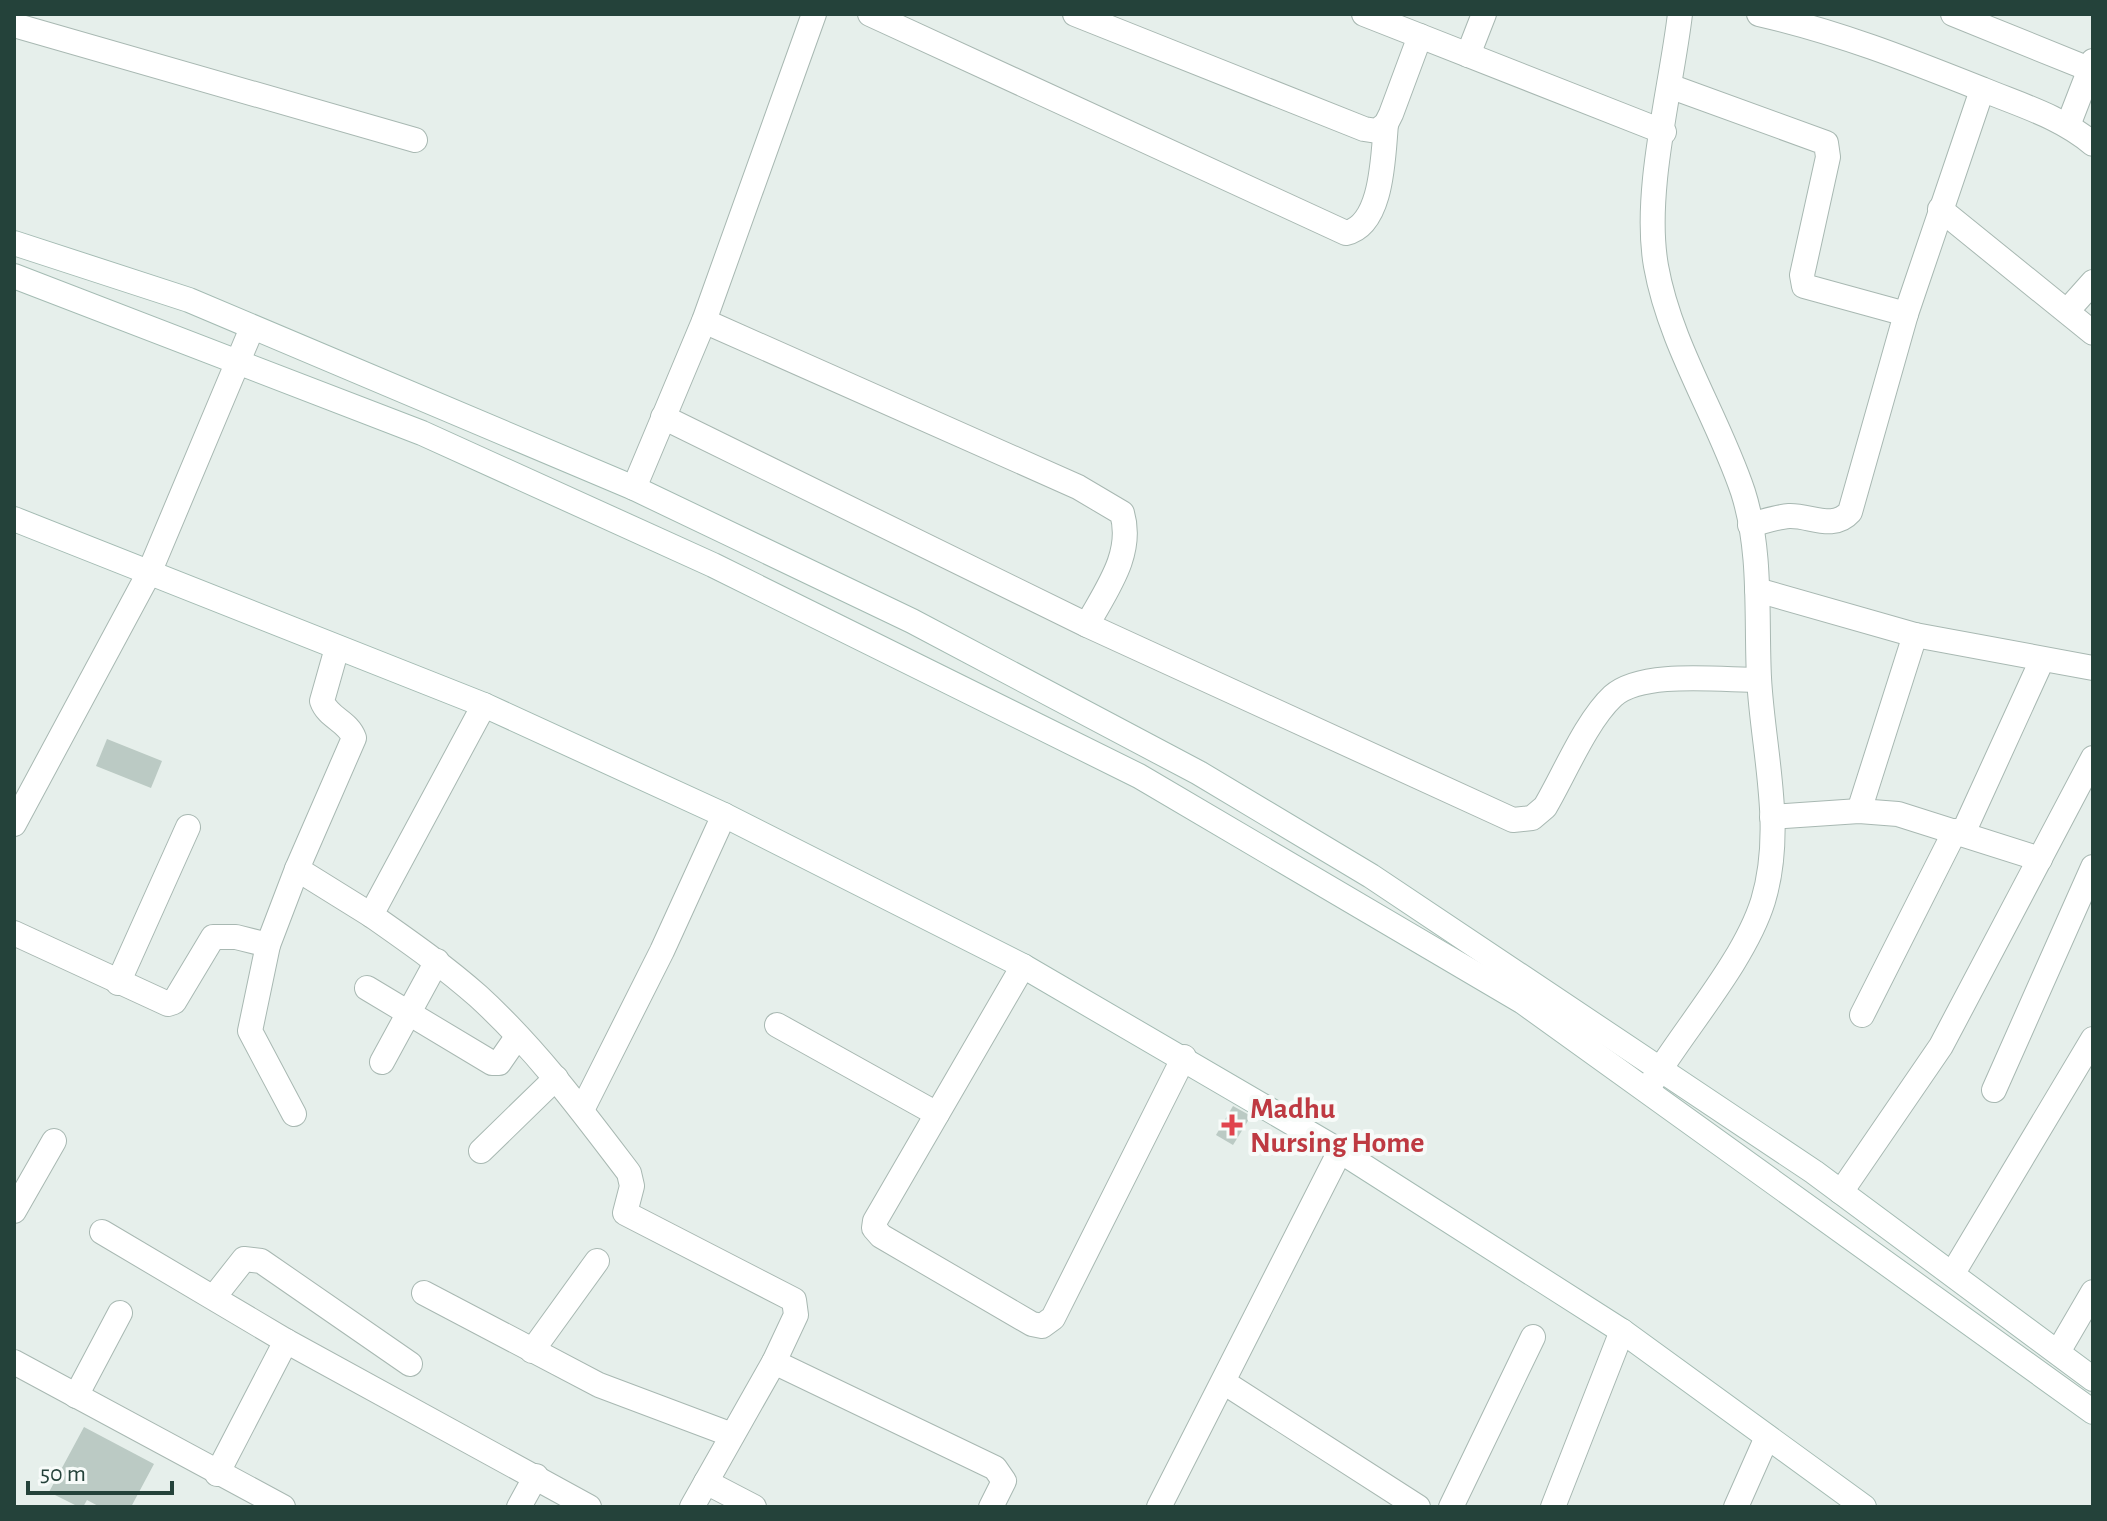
<svg xmlns="http://www.w3.org/2000/svg" width="2107" height="1521" viewBox="0 0 2107 1521" font-family="'Alegreya Sans',sans-serif">
  <rect width="100%" height="100%" fill="#e6efeb"/>
  <g fill="#bbcac4">
    <polygon points="107,739 162,761 151,788 96,766"/>
    <polygon points="1233,1106 1251,1116 1233,1145 1216,1135"/>
    <polygon points="84,1427 154,1464 131,1507 100,1507 87,1500 83,1507 79,1507 49,1492"/>
  </g>
  <g fill="none" stroke-linecap="round" stroke-linejoin="round">
    <g stroke="#a8b8b2" stroke-width="26">
      <g id="street">
        <path d="M870 14 1346 233C1383 225 1383 155 1386 124"/>
        <polyline points="1075,14 1364,129 1377,131 1386,124 1391,114 1420,36"/>
        <polyline points="1364,14 1664,132"/>
        <path d="M1759 14C1841 33 1906 59 1984 90 2023 106 2061 117 2093 144"/>
        <polyline points="1953,14 2089,69"/>
        <polyline points="14,25 415,140"/>
        <polyline points="1468,55 1484,14"/>
        <polyline points="1672,87 1826,143 1828,157 1802,275 1804,286 1906,314"/>
        <polyline points="2069,123 2093,61"/>
        <polyline points="1940,209 2093,333"/>
        <polyline points="2068,310 2093,282"/>
        <path d="M704 321 1078 487 1122 513C1134 554 1106 590 1087 625"/>
        <path d="M663 417 1087 625 1513 820 1532 818 1545 807C1564 775 1586 721 1613 696 1642 670 1721 680 1759 680"/>
        <polyline points="634,488 704,321 814,14"/>
        <path d="M1750 525C1763 522 1776 517 1789 516 1810 515 1833 531 1850 512L1906 314 1982 90"/>
        <polyline points="1757,590 1915,635 2093,668"/>
        <path d="M337 648 322 701C328 718 348 721 354 738L297 869 371 915"/>
        <path d="M484 705 371 915C408 941 444 966 478 996 536 1049 582 1111 629 1173L632 1186 625 1213 794 1300 796 1315 774 1362 692 1507"/>
        <polyline points="1859,811 1915,635"/>
        <polyline points="1772,817 1859,811 1898,814 2040,859"/>
        <polyline points="14,824 149,573 252,328"/>
        <polyline points="1963,833 2042,660"/>
        <polyline points="14,933 168,1004 174,1002 213,937 236,937 268,945"/>
        <polyline points="1023,966 875,1221 874,1228 881,1236 1032,1324 1042,1326 1053,1318 1184,1057"/>
        <polyline points="118,983 188,827"/>
        <polyline points="367,988 492,1063 499,1063 517,1037"/>
        <polyline points="1862,1015 1955,831"/>
        <polyline points="777,1025 937,1114"/>
        <polyline points="382,1062 437,961"/>
        <path d="M1649 1087C1683 1030 1744 962 1763 901 1785 828 1763 752 1759 678 1756 616 1762 552 1743 492 1718 417 1670 345 1656 266 1643 192 1671 90 1680 14"/>
        <polyline points="1994,1090 2093,867"/>
        <polyline points="582,1110 662,951 724,815"/>
        <polyline points="294,1114 250,1031 268,945 297,869"/>
        <polyline points="481,1151 556,1078"/>
        <polyline points="1841,1192 1941,1046 2093,758"/>
        <polyline points="14,1211 54,1141"/>
        <polyline points="102,1232 286,1341 589,1507"/>
        <polyline points="1953,1273 2093,1039"/>
        <polyline points="424,1293 599,1385 732,1435"/>
        <polyline points="214,1297 244,1259 261,1261 410,1364"/>
        <polyline points="532,1351 597,1261"/>
        <polyline points="2058,1352 2093,1292"/>
        <polyline points="14,1362 283,1507"/>
        <polyline points="774,1362 995,1468 1004,1481 991,1507"/>
        <polyline points="1225,1383 1418,1507"/>
        <polyline points="76,1396 120,1313"/>
        <polyline points="217,1474 286,1341"/>
        <polyline points="706,1482 754,1507"/>
        <polyline points="519,1507 536,1476"/>
        <polyline points="1159,1507 1340,1151"/>
        <polyline points="1451,1507 1533,1337"/>
        <polyline points="1553,1507 1622,1331"/>
        <polyline points="1736,1507 1767,1437"/>
      </g>
    </g>
    <g stroke="#a4bbb3" stroke-width="26">
      <g id="secondary">
        <polyline points="14,243 189,300 634,488 912,621 1199,773 1371,876 1814,1172 2093,1379"/>
        <polyline points="14,276 422,433 713,565 1139,776 1523,1002 2093,1412"/>
        <polyline points="14,519 484,705 724,815 1023,966 1340,1151 1622,1331 1864,1507"/>
      </g>
    </g>
    <use href="#street" stroke="#fff" stroke-width="24"/>
    <use href="#secondary" stroke="#fff" stroke-width="24"/>
  </g>
  <path fill="#e0444e" stroke="#f7fbf9" stroke-width="3" d="M1228 1113h8v8h8v8h-8v8h-8v-8h-8v-8h8z"/>
  <g text-anchor="middle" stroke-width="8" stroke-linejoin="round" paint-order="stroke">
    <g font-size="30" font-weight="bold" fill="#be3a42" stroke="#f7fbf9" text-anchor="start">
      <text x="1250" y="1118">Madhu<tspan x="1250" dy="34">Nursing Home</tspan></text>
    </g>
  </g>
  <rect width="2107" height="1521" fill="none" stroke="#24423a" stroke-width="32"/>
  <path d="M28 1481v12h144v-12" fill="none" stroke="#24423a" stroke-width="4"/>
  <text x="40" y="1481" font-size="24" fill="#24423a" stroke="#f7fbf9" stroke-width="6" paint-order="stroke">50 m</text>
</svg>
